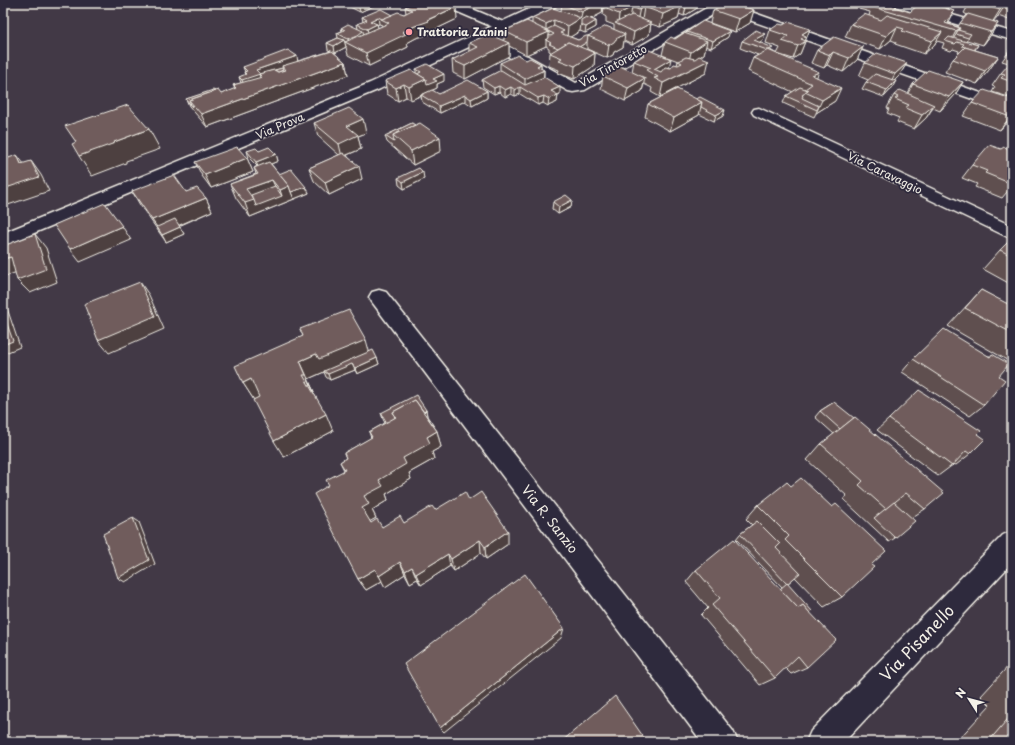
<svg xmlns="http://www.w3.org/2000/svg" width="1015" height="745" viewBox="0 0 1015 745" font-family="'Playpen Sans',sans-serif">
  <rect width="100%" height="100%" fill="#423946"/>
  <filter id="ink" filterUnits="userSpaceOnUse"><feTurbulence type="fractalNoise" baseFrequency=".025" numOctaves="2"/><feDisplacementMap in="SourceGraphic" scale="8" xChannelSelector="R" yChannelSelector="G"/><feConvolveMatrix kernelMatrix="1 2 1 2 8 2 1 2 1" color-interpolation-filters="sRGB"/></filter>
  <g filter="url(#ink)">
    <g fill="none" stroke-linecap="round" stroke-linejoin="round">
      <g stroke="#f4f1e8" stroke-width="3">
        <g id="street">
          <polygon points="442,3 458,3 508,24 510,27 508,30 500,30 444,6"/>
          <polygon points="715,3 730,3 729,4 1012,104 1012,113 721,10 585,90 573,92 568,91 507,56 477,42 476,39 477,36 487,36 517,50 576,83"/>
          <polygon points="891,3 910,3 1012,32 1012,40 893,6"/>
          <polygon points="759,108 1012,226 1012,239 754,115 752,112 754,109"/>
          <polygon points="379,290 386,292 733,731 738,742 702,742 372,302 369,297 372,292"/>
          <polygon points="1012,531 1012,563 844,742 806,742 811,731 1003,535"/>
        </g>
      </g>
      <g stroke="#f4f1e8" stroke-width="3">
        <polygon id="secondary" points="542,3 558,3 556,6 380,89 3,246 3,233 370,83"/>
      </g>
      <use href="#street" fill="#2f2a3d" fill-rule="evenodd"/>
      <use href="#secondary" fill="#2f2a3d" fill-rule="evenodd"/>
    </g>
    <g fill="#5f4f4f" stroke="#f4f1e8" fill-rule="evenodd">
      <polygon points="347,3 380,3 360,12 348,6"/>
      <path d="M407 3H448L457 19 430 32V34L416 38 407 43 408 47 369 66 348 55 345 44 346 47 335 53 333 52 345 62 348 75 207 127 189 106 186 99 215 91 221 94 235 89 233 85 241 83 239 77 245 75 244 72H245L243 67 298 61 331 51 328 50 327 43 338 38 337 33 342 31 341 28 358 29 357 24 363 22 362 17 404 14 406 13 405 7 408 6ZM377 24H379L382 25V26L378 28Z"/>
      <path d="M563 3H700L699 7 684 16 679 14 678 19 660 27 651 24 649 35 632 45 624 41 623 47 614 52 613 55 607 58 587 49 586 50 595 53 594 66 574 79 558 73 559 70 549 66 550 53 551 52 549 51V48L546 46 526 55 509 46V56L465 79 453 73 452 60 469 52V43L504 40V31L532 23V18L561 11 562 4ZM603 7H604L603 15 606 17V22L614 25V29L588 36 578 40 570 37 580 31 585 33 596 27V21L591 19 602 13Z"/>
      <polygon points="828,3 850,3 845,7 840,6 839,6"/>
      <polygon points="861,3 897,3 895,7 910,12 920,3 954,3 948,9 954,11 948,24 958,27 960,23 967,15 964,13 969,4 966,3 1012,3 1012,17 1009,20 998,16 993,21 998,23 990,36 983,45 967,40 966,42 978,45 975,50 998,57 989,70 977,84 945,72 953,59 959,53 958,53 959,51 953,49 951,51 942,48 944,43 937,41 934,45 924,54 895,44 896,42 891,40 880,49 845,37 851,24 869,16 870,12 859,9"/>
      <polygon points="713,10 754,10 750,23 735,32 710,23"/>
      <polygon points="783,25 810,29 800,54 793,59 777,54 780,48 766,43 770,30"/>
      <polygon points="687,32 728,37 711,48 706,46 704,54 700,56 706,73 660,97 651,92 652,88 644,84 642,91 625,101 601,89 603,76 632,72 634,61 641,56 642,54 669,68 671,68 677,65 678,61 662,55 665,42 675,39 686,33"/>
      <polygon points="765,34 763,40 759,42 772,51 816,77 835,101 816,113 814,117 783,103 786,96 793,92 748,71 753,58 758,55 740,48 742,41"/>
      <polygon points="1012,45 1012,56 1007,53"/>
      <polygon points="863,47 857,60 843,72 827,65 824,68 811,63 817,50"/>
      <polygon points="1007,54 1012,56 1012,64 1002,61"/>
      <polygon points="526,60 541,64 541,69 544,70 544,77 560,94 557,95 557,102 548,106 543,103 538,105 520,94 515,96 511,94 505,97 499,92 494,94 483,87 482,80 500,71 500,63"/>
      <polygon points="865,63 907,63 899,76 894,81 892,88 884,97 862,89 866,82 868,80 859,76"/>
      <polygon points="1012,66 1012,98 992,92 995,87 992,86 1001,73"/>
      <polygon points="416,69 444,81 437,84 437,88 411,100 406,97 398,101 387,94 385,81 416,73"/>
      <polygon points="963,82 955,95 940,111 933,108 926,118 914,129 897,122 899,118 887,113 889,109 887,108 894,95 908,93 913,84"/>
      <polygon points="677,89 723,116 714,121 699,114 699,115 670,131 645,117 648,104"/>
      <polygon points="487,91 487,98 472,106 465,101 440,113 422,102 421,95"/>
      <polygon points="972,103 1012,115 1000,130 963,116"/>
      <polygon points="314,123 366,133 358,136 361,149 347,155 362,179 329,195 314,181 309,168 339,155 318,136"/>
      <polygon points="412,123 441,151 413,165 395,149 387,142 385,136"/>
      <polygon points="1001,149 1012,150 1012,186 1002,198 975,187 977,184 962,178 972,165"/>
      <polygon points="247,151 259,151 276,154 278,161 271,164 279,174 306,187 309,193 250,217 236,198 230,184 256,174 254,168 257,166 249,158"/>
      <polygon points="247,158 253,172 211,188 202,176 195,162"/>
      <polygon points="398,178 424,179 404,189 399,185"/>
      <polygon points="132,191 186,192 206,198 212,211 179,226 184,234 166,242 140,205"/>
      <polygon points="572,200 571,207 558,214 552,209 553,202"/>
      <polygon points="1012,238 1012,285 983,269 1000,250"/>
      <polygon points="981,290 1006,304 1012,298 1012,363 948,326"/>
      <polygon points="300,329 369,352 377,358 379,364 357,374 355,370 330,380 326,377 324,372 308,379 314,392 313,392 333,431 284,457 254,400 243,383 303,336"/>
      <polygon points="990,356 999,376 984,405 970,416 902,372 913,359"/>
      <polygon points="834,402 925,509 911,518 895,538 889,542 843,499 847,496 807,460 821,444 834,434 815,417 820,411"/>
      <polygon points="426,410 427,416 437,431 441,447 432,452 434,459 409,473 411,479 386,494 388,500 372,510 376,518 369,521 371,523 382,527 404,523 435,510 469,500 508,544 486,559 481,553 454,571 450,566 421,585 417,579 410,583 405,574 385,587 382,581 366,590 358,579 329,485 344,470 340,462 346,458 344,453 371,438 369,432 385,423 383,419 381,413"/>
      <polygon points="889,419 978,434 970,454 956,465 954,464 938,476 877,430"/>
      <polygon points="758,505 871,565 842,597 824,607 795,577 787,584 810,613 807,667 791,674 785,668 775,678 760,685 701,615 708,608 686,582 696,570 780,589 782,587 736,539 740,534 752,525 746,519"/>
      <polygon points="1012,662 1012,742 956,742 990,705 981,696"/>
    </g>
    <g fill="#4e4040" stroke="#f4f1e8">
      <polygon points="358,3 380,3 360,12"/>
      <polygon points="598,3 603,3 602,13 581,24 580,31 567,39 568,26 581,18 582,12"/>
      <polygon points="641,3 644,7 642,20 637,22"/>
      <polygon points="687,3 700,3 699,7 684,16"/>
      <polygon points="847,3 850,3 845,7"/>
      <polygon points="892,3 897,3 894,9 888,11 891,4"/>
      <polygon points="950,3 954,3 946,10"/>
      <polygon points="1006,4 998,16 992,23 1000,10"/>
      <polygon points="681,6 678,19 660,27 663,14"/>
      <polygon points="456,7 457,19 430,32 430,34 416,38 407,43 408,47 369,66 366,53 415,26"/>
      <polygon points="632,7 630,20 618,25 619,14"/>
      <polygon points="754,10 750,23 735,32 739,19"/>
      <polygon points="954,11 951,17 953,14 946,27 942,27 951,14"/>
      <polygon points="378,17 379,24 371,27 370,21"/>
      <polygon points="554,20 553,33 546,30 546,24"/>
      <polygon points="596,21 596,27 585,33 586,27"/>
      <polygon points="651,23 649,35 632,45 634,32"/>
      <polygon points="998,23 990,36 983,45 991,32"/>
      <polygon points="377,24 379,31 369,35 367,29"/>
      <polygon points="897,27 891,40 880,49 886,36"/>
      <polygon points="960,28 952,41 950,43 956,31"/>
      <polygon points="810,29 800,54 793,59 802,34"/>
      <polygon points="363,31 364,37 349,44 348,39"/>
      <polygon points="730,31 728,37 711,48 713,41"/>
      <polygon points="549,32 549,41 546,40 546,46 526,55 526,42"/>
      <polygon points="942,32 934,45 924,54 932,41"/>
      <polygon points="625,34 623,47 614,52 613,55 607,58 609,45 616,39"/>
      <polygon points="765,34 763,40 754,46 754,40"/>
      <polygon points="344,40 346,47 335,53 334,46"/>
      <polygon points="707,41 704,54 688,65 691,52"/>
      <polygon points="587,42 587,49 572,58 573,51"/>
      <polygon points="509,43 509,56 465,79 465,66"/>
      <polygon points="863,47 857,60 843,72 849,58"/>
      <polygon points="833,52 827,65 824,68 830,55"/>
      <polygon points="595,53 594,66 574,79 575,66"/>
      <polygon points="297,56 298,63 282,66 283,68 259,74 261,81 245,87 242,80 256,70"/>
      <polygon points="998,57 989,70 977,84 985,71"/>
      <polygon points="671,59 668,72 658,77 654,69"/>
      <polygon points="709,60 706,73 660,97 663,83"/>
      <polygon points="345,62 348,75 207,127 201,114"/>
      <polygon points="907,63 899,76 888,87 895,74"/>
      <polygon points="541,64 541,72 544,70 543,84 525,90 525,79 537,66"/>
      <polygon points="819,72 813,85 812,75"/>
      <polygon points="444,74 444,81 437,84 437,88 411,100 409,87 426,79 433,79"/>
      <polygon points="645,78 642,91 625,101 628,88"/>
      <polygon points="896,81 892,88 884,97 887,90"/>
      <polygon points="963,82 955,95 940,111 949,97"/>
      <polygon points="404,84 406,97 398,101 396,88"/>
      <polygon points="499,86 499,92 494,94 494,88"/>
      <polygon points="511,87 511,94 505,97 505,90"/>
      <polygon points="520,87 520,94 515,96 515,90"/>
      <polygon points="560,87 560,94 551,98 551,91"/>
      <polygon points="841,88 835,101 816,113 822,100"/>
      <polygon points="487,91 487,98 472,106 471,99"/>
      <polygon points="465,95 465,101 440,113 439,106"/>
      <polygon points="558,95 557,102 548,106 549,99"/>
      <polygon points="544,96 543,103 538,105 538,98"/>
      <polygon points="702,102 699,115 670,131 674,118"/>
      <polygon points="934,105 926,118 914,129 922,115"/>
      <polygon points="725,110 723,116 714,121 716,115"/>
      <polygon points="1012,114 1012,116 1000,130"/>
      <polygon points="363,119 366,133 358,136 361,149 342,157 339,144 347,126"/>
      <polygon points="149,129 160,149 126,161 126,163 92,176 79,156 114,142"/>
      <polygon points="440,137 441,151 413,165 411,151"/>
      <polygon points="3,153 5,155 10,167 3,169"/>
      <polygon points="276,154 278,161 259,169 256,162"/>
      <polygon points="17,155 28,169 21,164"/>
      <polygon points="247,158 253,172 211,188 205,175"/>
      <polygon points="31,161 41,175 49,191 5,206 3,203 3,189"/>
      <polygon points="359,166 362,179 329,195 325,182"/>
      <polygon points="423,172 424,179 404,189 403,182"/>
      <polygon points="272,180 278,193 282,196 280,190 289,186 294,199 250,217 245,203 246,189"/>
      <polygon points="306,187 309,193 294,199 291,192"/>
      <polygon points="206,198 212,211 161,233 152,220"/>
      <polygon points="572,200 571,207 558,214 559,207"/>
      <polygon points="122,226 131,240 80,262 70,249"/>
      <polygon points="180,227 184,234 166,242 162,235"/>
      <polygon points="35,234 46,248 57,282 30,293 17,280"/>
      <polygon points="11,257 23,270 3,277 3,259"/>
      <polygon points="140,282 149,295 164,329 109,353 98,340"/>
      <polygon points="3,303 6,305 20,347 3,354"/>
      <polygon points="366,340 371,358 352,364 355,370 330,380 328,374 324,371 324,372 308,379 314,392 300,361 316,354"/>
      <polygon points="377,358 379,364 357,374 355,368"/>
      <polygon points="251,379 262,397 254,400 243,383"/>
      <polygon points="426,410 427,416 421,420 420,414"/>
      <polygon points="326,414 333,431 284,457 274,441"/>
      <polygon points="437,431 441,447 432,452 434,459 409,473 411,479 386,494 388,500 372,510 376,518 369,522 362,508 364,496 379,480 403,458 427,437"/>
      <polygon points="133,518 139,522 155,564 125,582 118,578"/>
      <polygon points="508,531 508,544 486,559 485,547"/>
      <polygon points="480,540 481,553 454,571 451,559"/>
      <polygon points="448,554 450,566 421,585 416,574"/>
      <polygon points="400,562 405,574 385,587 379,576"/>
      <polygon points="412,567 417,579 410,583 405,571"/>
      <polygon points="375,569 382,581 366,590 358,579"/>
      <polygon points="564,628 561,638 444,732 440,728"/>
    </g>
    <g fill="#6f5c5c" stroke="#f4f1e8">
      <polygon points="415,3 448,3 456,7 427,20 429,21 415,26 402,32 406,34 366,53 345,42 389,23 381,19 398,12 404,14 412,10 405,7"/>
      <polygon points="563,3 598,3 582,12 562,4"/>
      <polygon points="604,3 619,4 620,3 673,3 681,6 663,14 644,7 639,10 632,7 619,14 607,9 613,6"/>
      <polygon points="726,3 733,3 754,10 739,19 713,10"/>
      <polygon points="920,3 930,3 954,11 951,14 953,14 945,23 960,28 956,31 873,7 877,4 887,7 888,5 910,12"/>
      <polygon points="977,3 1012,3 1012,5 1006,4 1000,10"/>
      <polygon points="553,8 581,18 568,26 554,20 546,24 532,18"/>
      <polygon points="381,9 392,15 382,19 378,17 370,21 377,24 367,29 357,24 367,20 362,17"/>
      <polygon points="864,14 881,20 887,15 942,32 932,41 902,31 904,29 897,27 886,36 851,24"/>
      <polygon points="968,14 998,23 991,32 960,23"/>
      <polygon points="632,15 651,23 634,32 615,23"/>
      <polygon points="586,17 596,21 586,27 581,25 581,20"/>
      <polygon points="527,21 549,32 526,42 504,31"/>
      <polygon points="703,21 730,31 713,41 687,32"/>
      <polygon points="788,22 810,29 802,34 806,36 801,39 806,41 798,46 782,41 788,36 770,30 779,24 783,25"/>
      <polygon points="348,24 363,31 358,35 348,39 337,33 345,30 341,28"/>
      <polygon points="554,26 564,31 560,33 578,40 586,36 588,36 587,42 579,47 568,42 558,48 549,44 551,43 546,40 549,38 549,35 551,36 554,34 546,30"/>
      <polygon points="606,26 625,34 616,39 614,42 609,45 588,36"/>
      <polygon points="756,30 765,34 754,40 773,48 769,50 767,50 742,41"/>
      <polygon points="958,30 971,34 968,38 956,34"/>
      <polygon points="684,33 707,41 691,52 665,42 671,37 675,39"/>
      <polygon points="488,34 509,43 465,66 452,60 478,47 469,43"/>
      <polygon points="834,37 863,47 849,58 833,52 830,55 817,50"/>
      <polygon points="949,37 978,45 974,50 962,46 964,44 957,42 955,44 945,41"/>
      <polygon points="338,38 344,40 334,46 327,43"/>
      <polygon points="568,42 595,53 575,66 559,60 562,58 550,53"/>
      <polygon points="965,47 998,57 985,71 953,59"/>
      <polygon points="288,50 297,56 256,70 260,74 242,80 239,77 246,74 244,72 247,71 243,67"/>
      <polygon points="649,50 671,59 654,69 661,72 665,67 671,68 674,64 678,65 682,63 678,61 686,57 695,59 699,56 709,60 663,83 654,78 658,77 646,70 651,68 634,61 644,55 642,54"/>
      <polygon points="768,50 819,72 812,75 841,88 822,100 805,92 808,90 805,89 812,84 753,58"/>
      <polygon points="332,51 345,62 201,114 189,100 218,90 221,94 236,88 233,85 262,77 259,74 274,70 278,72 285,70 282,66"/>
      <polygon points="1009,52 1012,52 1012,56 1007,54"/>
      <polygon points="877,53 907,63 895,74 865,63"/>
      <polygon points="518,55 526,60 530,58 541,64 537,66 544,70 525,79 500,63"/>
      <polygon points="427,64 444,74 433,79 437,81 427,85 426,79 417,74 421,72 416,69"/>
      <polygon points="1008,65 1012,66 1012,82 1001,78 1005,74 1001,73"/>
      <polygon points="620,66 645,78 628,88 603,76"/>
      <polygon points="282,68 283,70 278,72 275,70"/>
      <polygon points="411,70 426,79 409,87 404,84 396,88 385,81"/>
      <polygon points="501,70 525,85 544,77 560,87 551,91 558,95 549,99 544,96 538,98 520,87 515,90 511,87 505,90 499,86 494,88 482,80"/>
      <polygon points="928,70 963,82 949,97 913,84"/>
      <polygon points="875,74 896,81 887,90 866,82"/>
      <polygon points="468,80 487,91 471,99 465,95 439,106 421,95 432,90 439,94"/>
      <polygon points="800,87 808,90 805,92 804,94 802,95 803,96 802,98 819,106 817,110 786,96"/>
      <polygon points="677,89 702,102 674,118 648,104"/>
      <polygon points="213,90 215,91 189,100 192,107 186,99"/>
      <polygon points="900,90 934,105 922,115 905,108 909,105 895,99 898,97 894,95"/>
      <polygon points="984,90 1012,99 1012,114 1010,117 972,103"/>
      <polygon points="700,97 725,110 716,115 701,107 702,102 696,99"/>
      <polygon points="128,105 149,129 114,142 115,143 79,156 72,144 76,142 65,126"/>
      <polygon points="349,108 363,119 347,126 358,135 339,144 314,123"/>
      <polygon points="412,123 415,125 393,135 394,142 385,136"/>
      <polygon points="420,123 440,137 411,151 393,135"/>
      <polygon points="989,145 1001,149 1004,147 1012,150 1012,184 985,173 987,171 972,165"/>
      <polygon points="237,147 247,158 205,175 195,162"/>
      <polygon points="269,147 276,154 256,162 247,151 256,148 259,151"/>
      <polygon points="343,153 359,166 325,182 309,168"/>
      <polygon points="17,155 21,164 31,161 39,177 3,189 3,160"/>
      <polygon points="269,162 289,186 280,190 272,180 246,189 254,200 245,203 230,184 258,174 254,168"/>
      <polygon points="419,168 423,172 403,182 398,178"/>
      <polygon points="291,169 306,187 291,192 289,186 279,174"/>
      <polygon points="174,175 186,192 197,188 206,198 152,220 132,191"/>
      <polygon points="275,186 282,196 256,206 254,200 251,195"/>
      <polygon points="566,195 572,200 559,207 553,202"/>
      <polygon points="105,203 122,226 70,249 54,225"/>
      <polygon points="175,219 180,227 162,235 157,227"/>
      <polygon points="35,234 46,269 17,280 11,257 3,259 3,246"/>
      <polygon points="1012,238 1012,256 1000,250"/>
      <polygon points="140,282 155,316 98,340 84,304"/>
      <polygon points="981,290 1008,304 1012,299 1012,333 965,308"/>
      <polygon points="349,310 366,340 319,359 316,354 300,361 306,375 303,375 326,414 274,441 253,400 259,397 251,379 243,383 235,366 303,336 300,329"/>
      <polygon points="5,318 13,341 3,345 3,319"/>
      <polygon points="944,329 990,357 992,354 1009,364 999,376 1005,380 984,405 913,359"/>
      <polygon points="373,350 377,358 355,368 352,364 328,374 324,371"/>
      <polygon points="919,390 981,431 978,434 985,439 970,454 966,451 952,466 889,419"/>
      <polygon points="416,395 426,410 424,412 415,400 393,412 395,418 387,423 381,413"/>
      <polygon points="415,400 437,431 427,437 430,443 403,458 406,464 379,480 383,486 364,496 369,504 362,508 371,523 377,519 382,527 400,516 404,523 432,506 435,510 465,492 469,500 481,492 508,531 485,547 480,540 451,559 448,554 416,574 412,567 405,571 400,562 379,576 375,569 358,579 314,494 329,485 326,480 345,470 340,462 346,458 344,453 372,437 369,432 396,417 393,412"/>
      <polygon points="834,402 854,418 840,429 820,411"/>
      <polygon points="855,417 944,493 925,509 906,493 886,509 859,485 863,481 821,444"/>
      <polygon points="801,478 832,507 836,504 886,551 871,565 874,567 842,597 785,540 789,536 758,505 787,482 791,486"/>
      <polygon points="894,502 915,521 895,538 874,518"/>
      <polygon points="133,518 149,560 118,578 103,534"/>
      <polygon points="757,521 780,544 776,548 800,573 787,584 740,534"/>
      <polygon points="734,539 798,608 803,605 836,640 807,667 798,656 775,678 712,605 720,598 696,570"/>
      <polygon points="525,574 564,628 440,728 404,664"/>
      <polygon points="787,583 812,611 810,613 803,605 798,608 780,589"/>
      <polygon points="615,696 647,742 561,742"/>
      <polygon points="1012,714 1012,742 988,742"/>
    </g>
  </g>
  <circle fill="#ff9aa2" stroke="#2f2a3d" stroke-width="1.5" cx="409" cy="32" r="4"/>
  <g text-anchor="middle" stroke-width="3.5" stroke-linejoin="round" paint-order="stroke">
    <g font-size="11" font-weight="bold" fill="#f4f1e8" stroke="#2f2a3d" text-anchor="start">
      <text x="417" y="36">Trattoria Zanini</text>
    </g>
    <g font-size="11" fill="#f4f1e8" stroke="#2f2a3d">
      <text transform="translate(613 66) rotate(-29)" y="4">Via Tintoretto</text>
      <text transform="translate(280 126) rotate(-23)" y="4">Via Prova</text>
      <text transform="translate(885 173) rotate(26)" y="4">Via Caravaggio</text>
    </g>
    <g font-size="13" fill="#f4f1e8" stroke="#2f2a3d">
      <text transform="translate(550 519) rotate(52)" y="5">Via R. Sanzio</text>
    </g>
    <g font-size="16" fill="#f4f1e8" stroke="#2f2a3d">
      <text transform="translate(917 643) rotate(-46)" y="6">Via Pisanello</text>
    </g>
  </g>
  <rect width="1015" height="745" fill="none" stroke="#2f2a3d" stroke-width="16"/>
  <rect x="8" y="8" width="999" height="729" fill="none" stroke="#f4f1e8" stroke-width="1.5" filter="url(#ink)"/>
  <g transform="translate(969 699) rotate(306)" stroke="#2f2a3d" stroke-width="3" paint-order="stroke">
  <path d="M0-3L7 15L0 10L-7 15Z" fill="#f4f1e8"/>
  <text y="-6" font-size="11" font-weight="bold" text-anchor="middle" fill="#f4f1e8">N</text>
  </g>
</svg>
